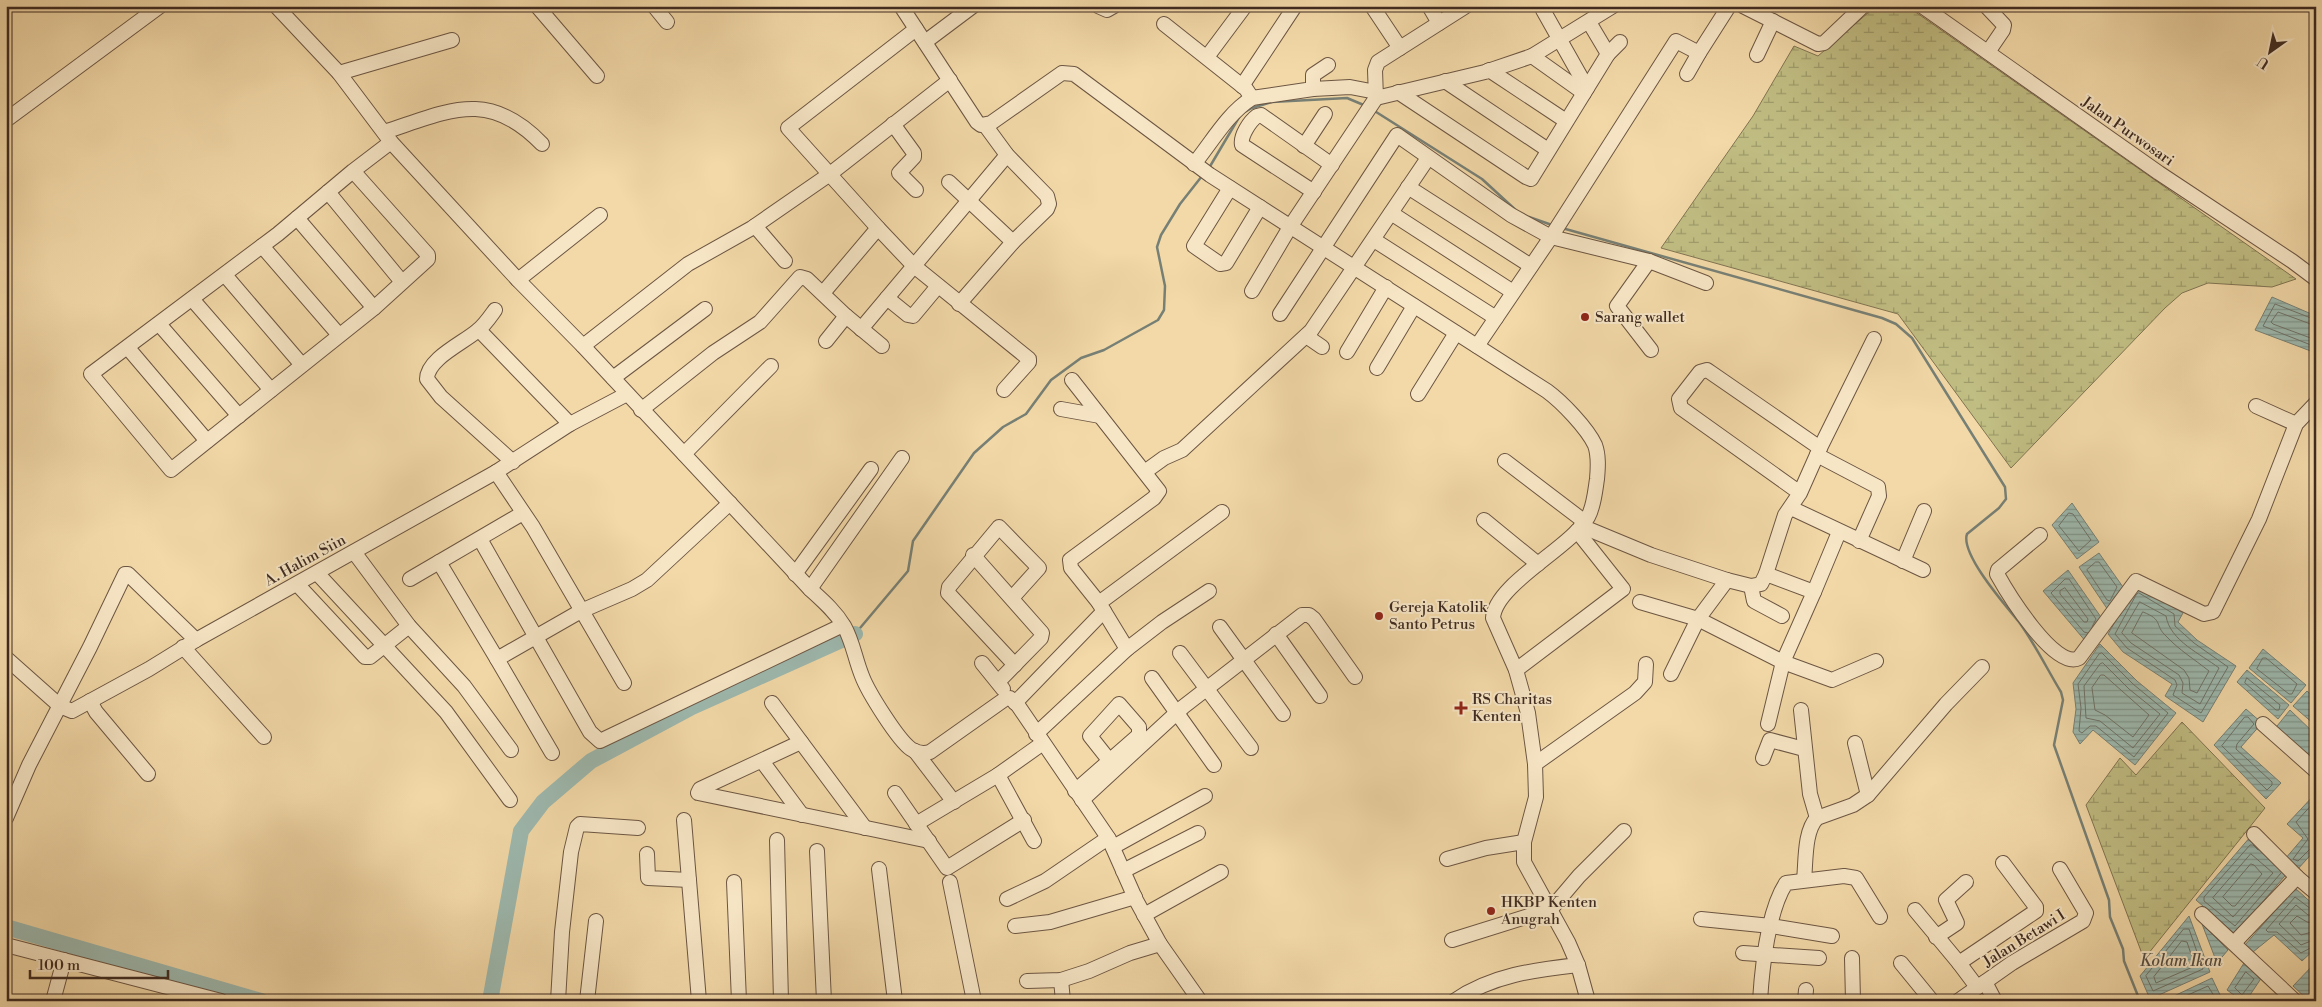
<svg xmlns="http://www.w3.org/2000/svg" width="2322" height="1007" viewBox="0 0 2322 1007" font-family="'Libre Bodoni',serif">
  <defs>
    <pattern id="wetland-marsh" width="20" height="14" patternUnits="userSpaceOnUse" patternTransform="scale(1.25)"><rect width="20" height="14" fill="#c1be83"/><path d="M1 5h8M5 5V1M11 12h8M15 12V8" fill="none" stroke="#9e9b6b"/></pattern>
    <pattern id="water-rules" width="6" height="5" patternUnits="userSpaceOnUse" patternTransform="scale(1.25)"><rect width="6" height="5" fill="#9db9af"/><path d="M0 2.5h6" fill="none" stroke="#81978e"/></pattern>
  </defs>
  <rect width="100%" height="100%" fill="#f3d9a8"/>
  <filter id="stains"><feTurbulence type="fractalNoise" baseFrequency=".004" numOctaves="4"/><feColorMatrix values="0 0 0 0 .2 0 0 0 0 .09 0 0 0 0 .02 0 0 0 .5 -.17"/></filter>
  <radialGradient id="worn" r=".72"><stop offset=".6" stop-color="#630" stop-opacity="0"/><stop offset="1" stop-color="#630" stop-opacity=".3"/></radialGradient>
  <g fill="url(#wetland-marsh)" stroke="#807452">
    <polygon points="1876,6 1907,6 2296,279 2272,287 2208,283 2182,293 2165,308 2011,468 1898,314 1661,248 1753,116 1794,46 1818,56"/>
    <polygon points="2182,722 2265,808 2144,959 2086,805 2120,758 2136,775"/>
  </g>
  <g fill="url(#water-rules)" stroke="#778076">
    <polygon points="2272,297 2316,316 2316,353 2255,330"/>
    <polygon points="2072,503 2099,542 2077,559 2052,525"/>
    <polygon points="2099,553 2123,587 2110,613 2079,567"/>
    <polygon points="2068,570 2103,620 2087,643 2043,591"/>
    <polygon points="2136,586 2183,613 2178,622 2197,640 2236,666 2203,722 2165,696 2172,684 2123,652 2108,634"/>
    <polygon points="2100,644 2137,681 2176,713 2135,765 2093,730 2080,744 2073,732 2076,709 2073,683"/>
    <polygon points="2263,649 2306,685 2291,703 2249,668"/>
    <polygon points="2247,670 2289,705 2278,719 2237,682"/>
    <polygon points="2307,691 2316,699 2316,722 2314,724 2293,706"/>
    <polygon points="2246,709 2262,723 2241,747 2281,783 2266,799 2214,745"/>
    <polygon points="2290,710 2316,735 2316,768 2273,731"/>
    <polygon points="2316,793 2316,849 2297,870 2285,859 2303,838 2287,824"/>
    <polygon points="2251,836 2290,870 2235,934 2196,900"/>
    <polygon points="2295,888 2316,907 2316,948 2302,961 2274,935 2253,952 2245,945"/>
    <polygon points="2189,916 2210,972 2150,999 2140,976"/>
    <polygon points="2202,924 2228,950 2217,963"/>
    <polygon points="2316,962 2316,1001 2309,1001 2293,986"/>
    <polygon points="2244,963 2262,977 2246,1001 2242,1001 2227,990"/>
    <polygon points="2212,978 2222,999 2176,1001 2174,996"/>
  </g>
  <g fill="none" stroke-linecap="round" stroke-linejoin="round">
    <g stroke="#6e7268" stroke-width="1">
      <polyline points="2316,320 2275,304 2263,326 2316,347"/>
      <polyline points="2316,326 2278,312 2271,322 2273,324 2316,340"/>
      <polygon points="2069,513 2073,514 2091,540 2079,551 2059,526"/>
      <polygon points="2096,562 2099,562 2117,587 2110,601 2107,600 2087,570"/>
      <polygon points="2065,588 2088,619 2087,622 2084,622 2060,594 2060,591"/>
      <polygon points="2139,593 2174,614 2175,626 2194,643 2228,667 2201,713 2173,695 2177,685 2175,680 2127,648 2115,634 2136,595"/>
      <path d="M2140 602 2166 616C2170 641 2201 654 2219 668L2200 704 2182 693 2183 683 2179 675 2131 643 2122 633Z"/>
      <path d="M2143 612C2164 620 2154 625 2166 636 2179 650 2194 659 2209 671L2197 693 2190 690 2189 678 2184 670 2132 633Z"/>
      <polyline points="2088,633 2084,632 2051,593 2065,579 2069,579 2096,619 2092,627"/>
      <polygon points="2102,653 2133,684 2168,713 2134,757 2096,726 2090,726 2082,733 2079,731 2081,708 2078,684 2099,654"/>
      <polygon points="2263,658 2266,658 2297,684 2292,694 2289,694 2257,669"/>
      <polygon points="2103,663 2129,689 2160,714 2133,748 2100,721 2086,718 2084,686 2100,664"/>
      <polygon points="2101,675 2104,675 2149,715 2133,737 2105,715 2095,710 2092,688"/>
      <polygon points="2247,678 2280,705 2279,710 2276,710 2245,683"/>
      <polygon points="2245,717 2248,717 2254,724 2237,744 2236,749 2272,782 2272,785 2267,790 2222,746"/>
      <polyline points="2316,800 2296,822 2308,839 2293,859 2298,861 2311,848 2316,846"/>
      <polyline points="2258,850 2253,845 2250,845 2204,897 2204,901 2235,926 2281,873"/>
      <polygon points="2251,854 2273,873 2233,917 2213,898"/>
      <polygon points="2251,864 2254,865 2262,874 2235,906 2232,906 2223,897"/>
      <polyline points="2316,910 2311,909 2295,897 2266,930 2268,932 2277,932 2301,953 2316,945"/>
      <polyline points="2316,916 2308,915 2296,905 2279,924 2301,945 2316,939"/>
      <polyline points="2316,924 2307,922 2297,916 2290,923 2301,935 2316,931"/>
      <polygon points="2184,929 2189,929 2203,969 2153,991 2146,976"/>
      <polygon points="2182,941 2187,942 2195,966 2156,983 2154,977"/>
      <polygon points="2246,972 2254,979 2242,995 2235,988"/>
      <polyline points="2180,1001 2181,998 2208,986 2217,1001"/>
    </g>
    <g stroke="#778076" stroke-width="2.5">
      <polyline points="1373,110 1482,179 1519,213"/>
      <polyline points="1209,168 1241,114 1252,108 1272,102 1347,98 1366,106"/>
      <polyline points="1529,217 1552,225"/>
      <path d="M1562 228 1882 318 1896 324 1912 338 2005 487 2006 499 1999 508 1967 534C1960 554 2006 606 2019 622 2035 644 2047 669 2061 692L2063 700 2054 745 2109 900 2110 917 2123 949 2124 961 2140 1001"/>
      <polyline points="855,634 908,571 913,541 974,453 1003,427 1026,414 1051,380 1081,358 1104,350 1158,320 1164,310 1165,286 1157,247 1161,235 1180,204 1202,176"/>
    </g>
    <g stroke="#9db9af" stroke-width="16">
      <polyline points="6,927 261,1001"/>
      <polyline points="490,1001 521,831 543,802 591,761 692,707 855,634"/>
    </g>
    <g stroke="#6c5643" stroke-width="16">
      <g id="minor">
        <path d="M276 6 339 73 391 142 518 280 583 346 810 589C822 600 835 611 844 626 853 642 855 659 862 676 868 692 898 740 911 749 917 753 923 754 930 752L1005 699 1010 698 1017 704 1109 839 1136 900 1160 944 1200 1001"/>
        <polyline points="537,6 597,76"/>
        <polyline points="654,6 667,22"/>
        <path d="M901 6 977 122 981 125 991 123 1062 73 1074 74 1210 175 1547 391C1562 402 1587 428 1595 445 1599 456 1598 468 1597 479 1595 492 1594 506 1588 517 1572 547 1495 584 1493 618L1516 670 1528 713 1535 764 1536 797 1524 842V862L1568 942 1578 965 1588 1001"/>
        <polyline points="1098,6 1107,10 1114,6"/>
        <polyline points="1372,6 1400,48"/>
        <polyline points="1429,6 1439,23"/>
        <polyline points="1549,6 1543,10 1587,88"/>
        <polyline points="1743,6 1818,44 1824,43 1863,6"/>
        <polyline points="1922,6 2159,173 2292,261 2316,279"/>
        <polyline points="1986,6 2004,25 2003,30 1988,52"/>
        <polyline points="1164,24 1246,89 1252,98"/>
        <polyline points="925,42 973,6"/>
        <polyline points="1608,54 1620,42"/>
        <polyline points="1757,55 1773,21"/>
        <polyline points="1532,56 1584,93"/>
        <polyline points="1207,57 1245,6"/>
        <polyline points="1489,70 1566,121"/>
        <polyline points="339,73 452,40"/>
        <polyline points="1687,74 1699,53"/>
        <polyline points="1445,81 1548,150"/>
        <polyline points="1242,86 1295,6"/>
        <polyline points="1313,89 1350,87 1376,92"/>
        <polyline points="1398,92 1526,177 1531,179 1608,54 1589,22"/>
        <polyline points="1376,98 1485,72 1532,56 1613,6"/>
        <polyline points="6,120 160,6"/>
        <polyline points="893,124 914,153 914,157 899,173 916,190"/>
        <path d="M384 132C449 111 488 88 542 144"/>
        <polyline points="1304,146 1325,114"/>
        <path d="M1194 164C1212 142 1227 114 1252 98L1313 89V75L1328 65"/>
        <polyline points="353,171 428,255 428,259 374,308 171,470 91,374 278,234 353,171 391,142"/>
        <polyline points="949,182 1013,242"/>
        <polyline points="1408,187 1531,266"/>
        <polyline points="1230,188 1194,246 1220,264 1226,263 1260,207"/>
        <polyline points="328,192 402,282"/>
        <path d="M1314 192 1242 145C1240 136 1250 121 1257 116L1261 115 1332 165"/>
        <polyline points="1391,213 1513,292"/>
        <polyline points="297,218 374,308"/>
        <polyline points="755,226 785,261"/>
        <polyline points="878,228 788,128 916,29"/>
        <polyline points="1374,240 1496,318"/>
        <polyline points="262,246 339,335"/>
        <polyline points="1649,261 1617,306 1651,350"/>
        <polyline points="225,275 302,365"/>
        <polyline points="518,280 600,215"/>
        <polyline points="1252,291 1290,227 1376,98 1375,70 1378,62 1466,6"/>
        <polyline points="823,293 878,228 914,266 1029,359 1029,362 1004,390"/>
        <polyline points="887,298 908,315 913,316 938,286"/>
        <polyline points="192,299 271,390"/>
        <polyline points="959,304 1013,242 1047,209 1049,204 1047,196 1007,155 985,125"/>
        <path d="M495 310C490 317 484 326 477 331 463 343 427 359 427 379L441 397 513 462"/>
        <polyline points="1280,314 1397,135 1511,215 1551,237 1649,261 1706,283"/>
        <polyline points="846,316 882,346"/>
        <polyline points="159,324 239,416"/>
        <polyline points="861,329 1007,155"/>
        <polyline points="479,330 570,424"/>
        <polyline points="1306,336 1322,347"/>
        <polyline points="583,346 688,264 752,228 830,174 950,80"/>
        <polyline points="1477,346 1551,237 1676,41 1699,53 1729,6"/>
        <polyline points="128,348 207,441"/>
        <polyline points="1347,352 1386,287"/>
        <polyline points="1377,368 1414,306"/>
        <polyline points="613,378 705,309"/>
        <polyline points="1072,380 1159,491 1154,498 1070,560 1071,568 1099,603"/>
        <polyline points="1418,394 1456,333"/>
        <polyline points="2256,406 2296,424"/>
        <polyline points="1061,409 1100,416"/>
        <polyline points="641,410 713,353 760,322 800,277 807,279 846,316 826,341"/>
        <polyline points="1820,448 1874,339"/>
        <polyline points="684,454 771,366"/>
        <polyline points="1817,455 1878,487 1879,496 1859,541"/>
        <polyline points="1505,461 1585,522"/>
        <polyline points="1146,471 1164,458 1182,450 1311,331 1428,158"/>
        <polyline points="496,472 533,527 624,683"/>
        <polyline points="1791,508 1923,570"/>
        <polyline points="1484,520 1538,564"/>
        <polyline points="1581,526 1651,555 1727,580 1698,619 1640,602"/>
        <path d="M2040 535 1998 570 1997 574C2007 592 2055 671 2079 658L2136 581 2204 614 2213 612 2259 519 2296 424 2316 403"/>
        <polyline points="480,539 590,732 600,741 843,625"/>
        <polyline points="354,552 409,626 464,686 511,750"/>
        <polyline points="973,555 1042,633 1041,638 998,682"/>
        <polyline points="1903,561 1924,511"/>
        <polyline points="439,562 497,659 581,611 632,589 647,580 730,503"/>
        <polyline points="317,573 446,712 510,800"/>
        <polyline points="795,574 871,469"/>
        <polyline points="1766,574 1785,515 1800,493 1820,448 1710,372 1707,370 1700,372 1679,399 1681,408 1800,493"/>
        <polyline points="410,579 523,513"/>
        <polyline points="297,584 365,657 370,657 409,626"/>
        <polyline points="1751,586 1754,601 1782,616"/>
        <polyline points="810,589 902,458"/>
        <polyline points="1814,592 1839,532"/>
        <polyline points="1012,598 1039,568 999,527 949,587 948,593 1015,665"/>
        <polyline points="1220,627 1283,714"/>
        <polyline points="1276,634 1320,696"/>
        <polyline points="183,647 264,737"/>
        <polyline points="1127,649 1099,603 1222,512"/>
        <polyline points="1180,653 1251,748"/>
        <polyline points="6,658 60,706 72,711 149,669 196,640 496,472 570,424 627,394"/>
        <polyline points="497,659 552,753"/>
        <polyline points="982,663 1003,689"/>
        <polyline points="1516,670 1623,589 1577,531"/>
        <polyline points="1671,674 1698,619 1783,662 1814,592 1766,574 1761,584 1751,586 1727,580"/>
        <polyline points="1152,678 1214,765"/>
        <polyline points="90,701 96,712 148,774"/>
        <polyline points="772,703 865,828"/>
        <polyline points="1015,703 1104,611"/>
        <polyline points="1801,710 1810,794 1817,818"/>
        <polyline points="1768,724 1783,662 1832,680 1876,661"/>
        <polyline points="2263,724 2316,771"/>
        <polyline points="1036,734 1127,649 1162,622 1209,591"/>
        <polyline points="801,742 700,789 698,793 929,841"/>
        <polyline points="1855,743 1868,795"/>
        <polyline points="915,751 954,802"/>
        <polyline points="1763,758 1770,740 1804,749"/>
        <polyline points="762,761 802,815"/>
        <polyline points="1535,764 1635,693 1645,682 1646,664"/>
        <polyline points="1075,791 1139,735 1139,727 1119,704 1090,736 1109,760"/>
        <polyline points="895,793 947,868 1024,820"/>
        <polyline points="1082,800 1183,707 1302,615 1309,615 1314,619 1355,677"/>
        <polyline points="6,818 29,765 90,647 125,574 128,574 196,640"/>
        <polyline points="684,820 699,1001"/>
        <polyline points="916,824 998,775"/>
        <polyline points="2254,834 2297,877"/>
        <polyline points="777,840 781,1001"/>
        <polyline points="1034,841 998,775 1043,743"/>
        <polyline points="1113,847 1205,796"/>
        <polyline points="817,851 824,1001"/>
        <polyline points="647,854 648,878 689,880"/>
        <polyline points="1447,859 1486,848 1524,842"/>
        <polyline points="879,869 895,1001"/>
        <polyline points="1123,871 1198,833"/>
        <path d="M1804 880C1806 862 1804 831 1817 818L1853 805 1868 795 1946 704 1982 667"/>
        <polyline points="734,882 739,1001"/>
        <polyline points="950,882 974,1001"/>
        <polyline points="1007,899 1045,881 1108,838"/>
        <polyline points="1915,910 1959,963 1977,987"/>
        <polyline points="2202,914 2295,1001"/>
        <polyline points="1144,915 1221,872"/>
        <polyline points="1701,919 1771,926 1832,936"/>
        <polyline points="1015,926 1050,922 1135,897"/>
        <polyline points="1936,937 1957,923 1946,900 1966,882"/>
        <polyline points="1452,940 1551,909 1579,876 1624,831"/>
        <polyline points="2234,943 2297,877 2316,893"/>
        <polyline points="6,945 221,1001"/>
        <polyline points="1743,953 1819,958"/>
        <polyline points="1852,958 1853,1001"/>
        <polyline points="1901,963 1932,1001"/>
        <polyline points="1959,963 2036,911 2036,907 2003,863"/>
        <polyline points="1061,980 1063,1001"/>
        <polyline points="1027,981 1061,980 1089,971 1130,953 1160,944"/>
        <polyline points="1985,982 1995,1001"/>
        <polyline points="53,1001 64,960"/>
        <polyline points="558,1001 562,932 571,852 577,827 580,824 638,828"/>
        <polyline points="587,1001 596,921"/>
        <path d="M1454 1001C1492 975 1534 970 1578 965"/>
        <path d="M1760 1001C1762 968 1768 911 1786 883L1844 876 1856 878 1880 917"/>
        <polyline points="1805,1001 1806,990"/>
        <polyline points="1958,1001 2012,963 2083,921 2086,913 2060,869"/>
      </g>
    </g>
    <use href="#minor" stroke="#f7e6c6" stroke-width="14"/>
  </g>
  <g fill="#8f2418" stroke="#f7e6c6" stroke-width="2">
    <circle cx="1585" cy="317" r="5"/>
    <circle cx="1379" cy="616" r="5"/>
    <path d="M1458.5 700.5h5v5h5v5h-5v5h-5v-5h-5v-5h5z"/>
    <circle cx="1491" cy="911" r="5"/>
  </g>
  <g text-anchor="middle" stroke-width="4" stroke-linejoin="round" paint-order="stroke">
    <g font-size="15" fill="#3f2b21" stroke="#f7e6c6">
      <text transform="translate(2128 131) rotate(35)" y="5">Jalan Purwosari</text>
      <text transform="translate(305 560) rotate(-29)" y="5">A. Halim Siin</text>
      <text transform="translate(2024 938) rotate(-32)" y="5">Jalan Betawi I</text>
    </g>
    <g font-size="15" fill="#3f2b21" stroke="#f7e6c6" text-anchor="start">
      <text x="1595" y="322">Sarang wallet</text>
      <text x="1389" y="612">Gereja Katolik<tspan x="1389" dy="17">Santo Petrus</tspan></text>
      <text x="1472" y="704">RS Charitas<tspan x="1472" dy="17">Kenten</tspan></text>
      <text x="1501" y="907">HKBP Kenten<tspan x="1501" dy="17">Anugrah</tspan></text>
    </g>
    <g font-size="16" font-style="italic" fill="#564e44" stroke="#f7e6c6">
      <text x="2181" y="966">Kolam Ikan</text>
    </g>
  </g>
  <rect width="2322" height="1007" fill="none" stroke="#f3d9a8" stroke-width="25"/>
  <rect x="8" y="8" width="2307" height="992" fill="none" stroke="#3f2b21" stroke-width="2.5"/>
  <rect x="12" y="12" width="2297" height="982" fill="none" stroke="#3f2b21"/>
  <g transform="translate(2270 52) rotate(213)" stroke="#f7e6c6" stroke-width="4" paint-order="stroke">
  <path d="M0-4L9 19L0 12L-9 19Z" fill="#3f2b21"/>
  <text y="-8" font-size="14" font-weight="bold" text-anchor="middle" fill="#3f2b21">U</text>
  </g>
  <path d="M30 970v8h138v-8" fill="none" stroke="#3f2b21" stroke-width="2.5"/>
  <text x="38" y="970" font-size="15" fill="#3f2b21" stroke="#f7e6c6" stroke-width="4" paint-order="stroke">100 m</text>
  <rect width="100%" height="100%" filter="url(#stains)"/>
  <rect width="100%" height="100%" fill="url(#worn)"/>
</svg>
